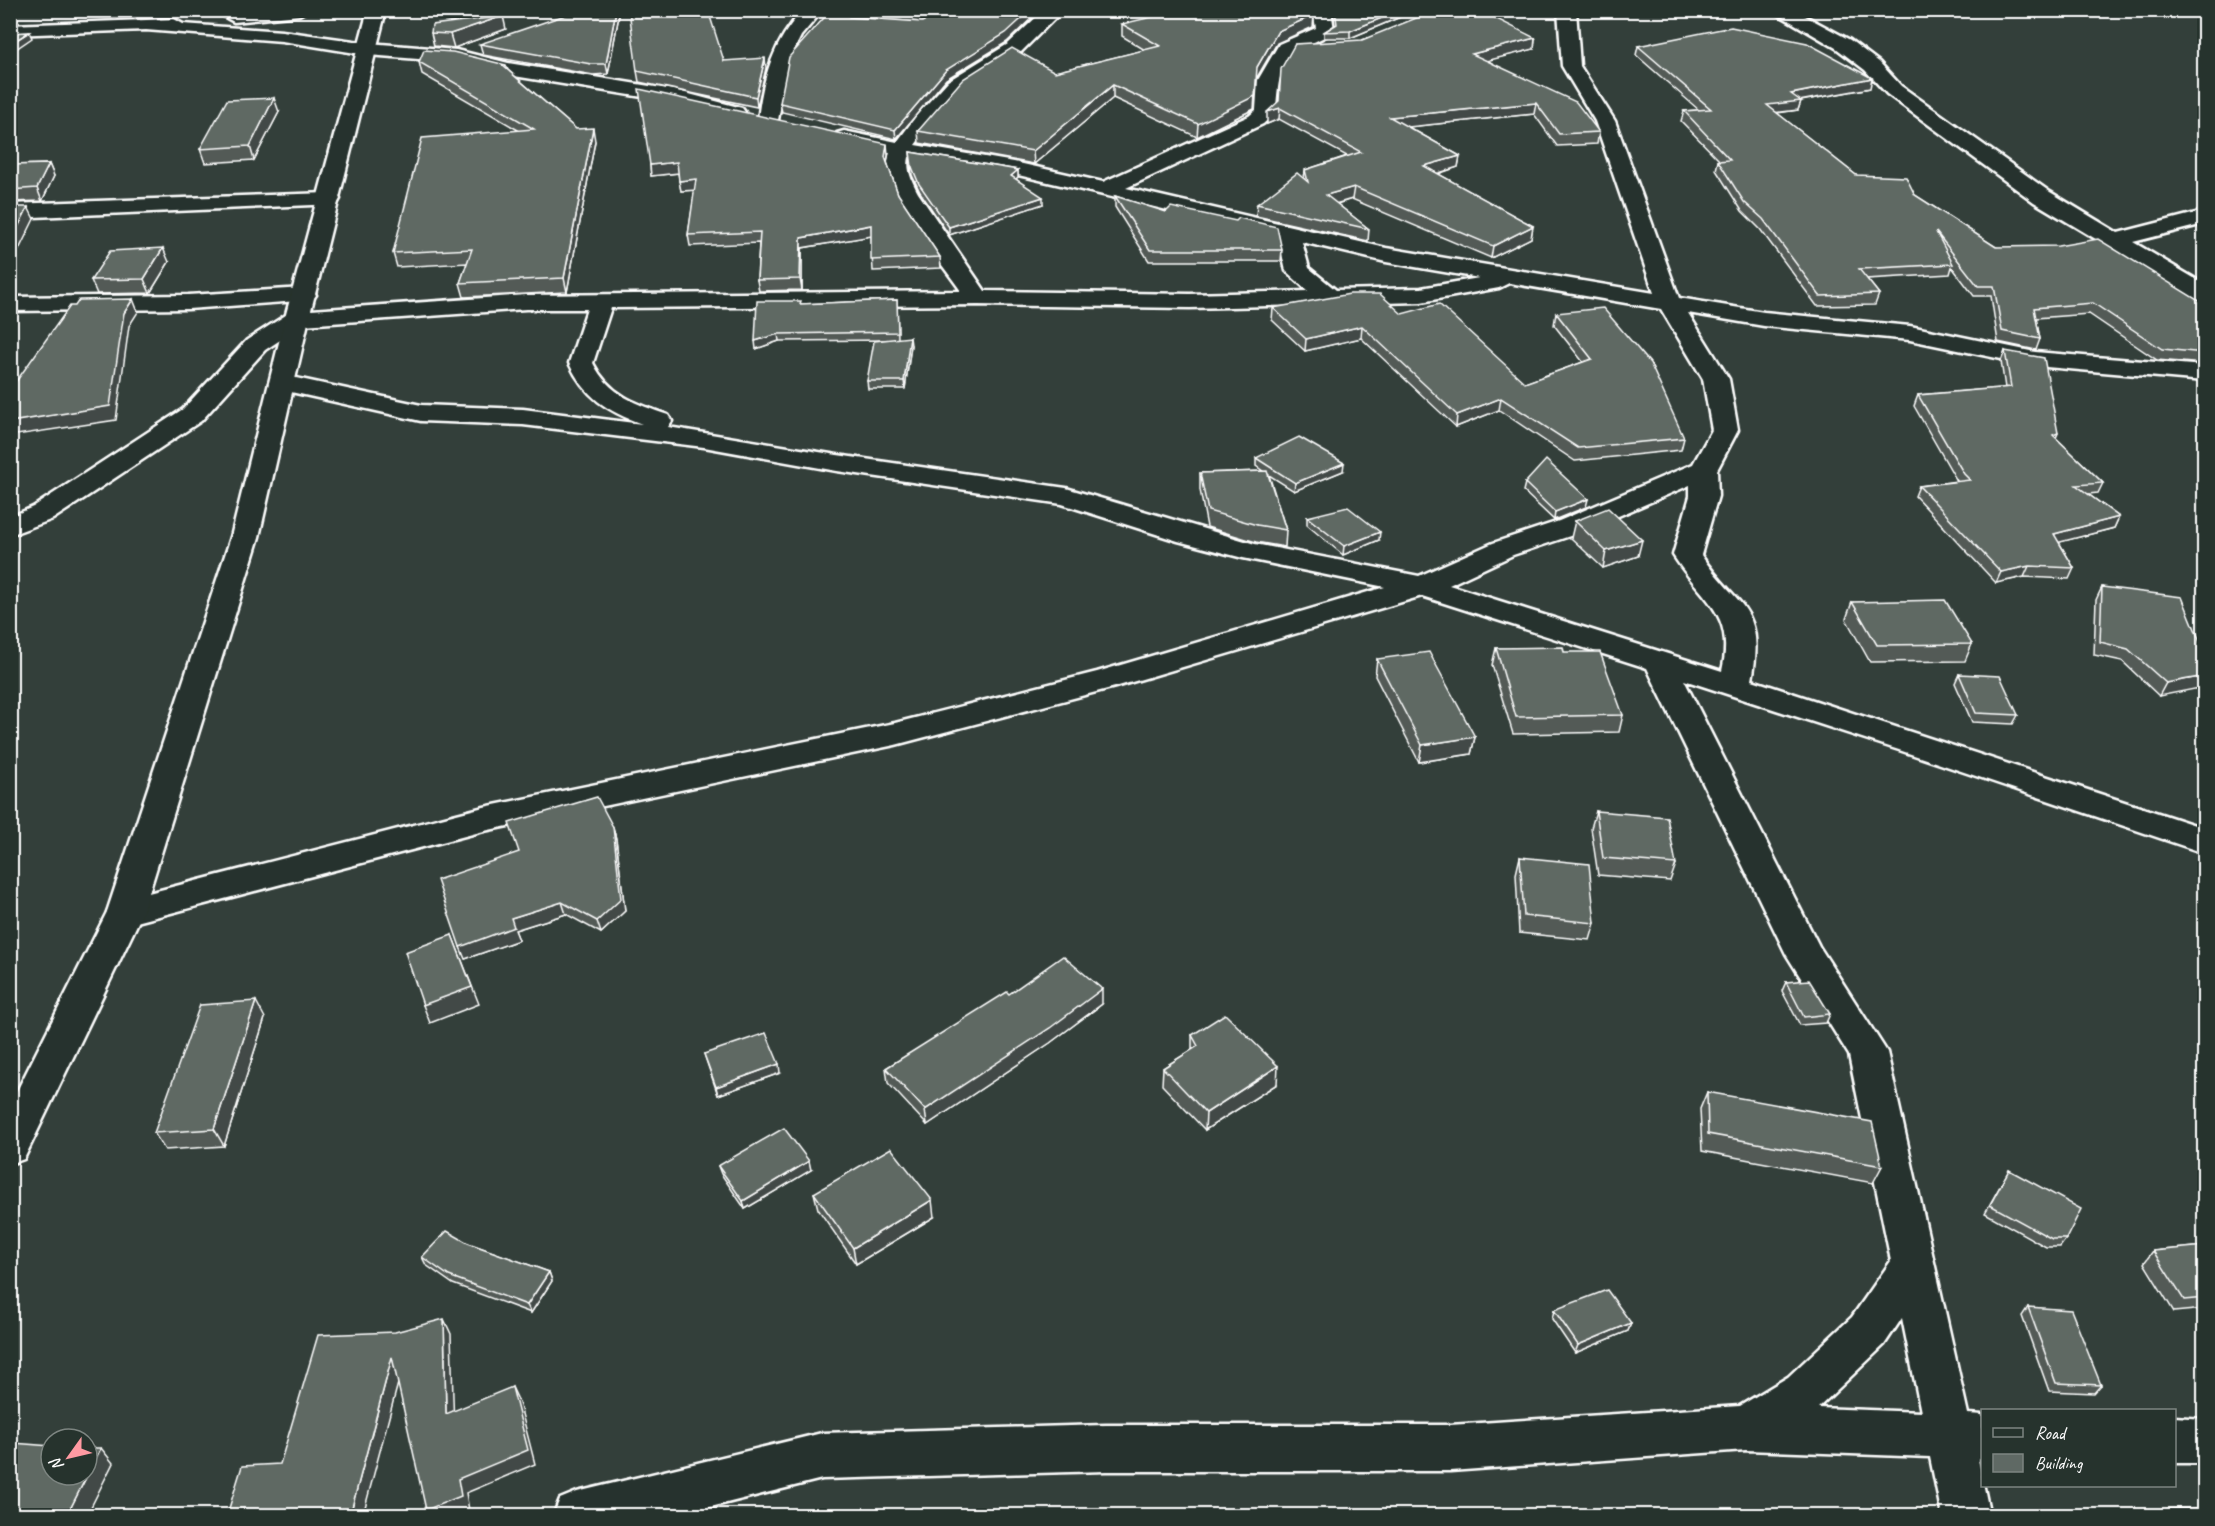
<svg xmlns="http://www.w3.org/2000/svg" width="2215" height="1526" viewBox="0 0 2215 1526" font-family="Caveat,sans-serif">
  <rect width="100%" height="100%" fill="#333f3a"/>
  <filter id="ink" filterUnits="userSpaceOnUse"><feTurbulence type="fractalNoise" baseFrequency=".0167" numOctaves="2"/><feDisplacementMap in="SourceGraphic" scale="12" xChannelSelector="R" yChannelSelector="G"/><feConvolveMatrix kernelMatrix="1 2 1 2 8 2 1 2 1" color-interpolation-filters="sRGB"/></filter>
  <g filter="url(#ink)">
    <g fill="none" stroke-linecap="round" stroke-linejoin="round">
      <g stroke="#fff" stroke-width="5">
        <g id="minor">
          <polygon points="245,10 308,10 299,15 234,22 225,17 228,13"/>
          <path d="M803 10H823L801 36 789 60 778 120 775 124H761L758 120C763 78 773 42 803 10Z"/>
          <path d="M1044 10H1063L1021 52 962 90 931 123 915 145 1014 162 1103 182 1249 116 1256 110 1258 80 1279 44 1316 28 1313 10H1331L1334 30 1331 34C1285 55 1279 59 1276 112L1263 124 1126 188 1386 248 1654 293 1595 121 1562 66 1558 10H1576L1580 66 1615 121 1679 298 1764 312 1910 326 2035 352 2204 366V381L2035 366 1910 340 1764 326 1688 313 1729 379 1738 430 1717 470 1718 496 1701 555C1737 609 1766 604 1752 680L2204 828V853L1899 750 1684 680 1819 946 1887 1052 1968 1414 1982 1415V1459H1978L1990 1516H1942L1930 1457 1746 1450 1450 1471H1106L822 1479 675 1516H553L560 1499 577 1492 822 1433 1106 1425H1450L1740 1406 1788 1377 1852 1317 1891 1261 1849 1055 1786 954 1647 668 1422 596 1115 687 895 745 484 831 125 925 112 921 107 912 112 903 125 899 484 807 895 723 1097 672 1385 587 1243 558 1178 541 1062 504 837 471 704 447 523 425 421 421 273 388 269 383 273 378 282 375 421 405 523 409 642 424C607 411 585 397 569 363L587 309H526L303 325 265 350 201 421 53 519 10 535V517L33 507 183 409 247 340 289 313 297 311 526 295 961 291C942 263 876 186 890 153L837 141 834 137 837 133 844 131 897 142 917 115 948 81 1008 44ZM909 157 1014 174 1278 236 1286 271 1308 291 1190 294 985 291 918 193C912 181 906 170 909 157ZM1302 242 1386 262 1479 278 1421 288 1336 290 1309 268ZM1509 283 1661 309 1703 379 1712 430 1693 464 1559 521 1493 543 1419 576 1255 544 1066 488 837 455 668 427 672 421 668 415C636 404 609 395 593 363L611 308 978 305 1190 308 1421 302 1499 288ZM1690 485V496L1673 555C1701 600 1736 611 1722 671L1449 585 1513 555 1579 533ZM1902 1318 1921 1412 1818 1408 1884 1345Z"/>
          <polygon points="1771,10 1794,10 1850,40 1879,62 1901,86 2050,192 2118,233 2204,211 2204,224 2133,242 2204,284 2204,301 2196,299 2034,202 1887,94 1865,70 1836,48"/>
          <polygon points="174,19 183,24 282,31 368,43 456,50 508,63 674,90 742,108 745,112 742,116 735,118 673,102 508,75 456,62 368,55 282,41 146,30 10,35 10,25"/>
          <polygon points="329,193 337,194 340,199 337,204 10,218 10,204"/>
          <polygon points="304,288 312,290 316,295 312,300 188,309 10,311 10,297 188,295"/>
          <polygon points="2174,1417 2204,1419 2204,1463 2174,1463"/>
        </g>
      </g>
      <g stroke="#fff" stroke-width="5">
        <polygon id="major" points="368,10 386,10 309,318 259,537 143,912 24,1159 10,1164 10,1105 107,912 231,537 285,318"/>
      </g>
      <use href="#minor" fill="#26332d" fill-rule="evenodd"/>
      <use href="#major" fill="#26332d" fill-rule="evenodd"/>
    </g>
    <g fill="#525a56" stroke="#fff" stroke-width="1.5">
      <polygon points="620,10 608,74 593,75 483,55 480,44"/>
      <polygon points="947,10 1040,10 1007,42 946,79 896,139 782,112 780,103 849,17 922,22"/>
      <polygon points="1333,10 1417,10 1350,38 1324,38 1324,32 1335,25"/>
      <polygon points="1314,15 1313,27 1277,43 1256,79 1254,109 1197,137 1113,98 1034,164 919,143 918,131 1055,72 1145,50 1122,36 1122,24"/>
      <polygon points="506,29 454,48 434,46 431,33"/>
      <polygon points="1535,38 1534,49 1487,60 1599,132 1597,144 1557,146 1534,114 1408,127 1460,156 1458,167 1438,174 1533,226 1531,238 1491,258 1352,199 1337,204 1369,229 1368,241 1256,216 1257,204 1304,178 1305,170 1347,156 1279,119 1267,124 1279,101"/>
      <polygon points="1638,46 1870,88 1801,101 1798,110 1777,113 1856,175 1915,195 1996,247 2202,303 2205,302 2205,365 2204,364 2157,360 2089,314 2036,318 2040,339 2036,350 1998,342 1991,296 1974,296 1952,267 1950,274 1867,279 1879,294 1875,305 1817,306 1760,229 1742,211 1716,170 1718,161 1719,160 1681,121 1684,111 1699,110 1636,55"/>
      <polygon points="724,61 766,68 757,107 639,82 637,71"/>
      <polygon points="419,62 506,65 508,70 576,129 595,141 567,292 464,297 460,283 467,263 397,267 393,253 518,130 422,74"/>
      <polygon points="279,112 254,160 205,163 200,149"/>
      <polygon points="910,152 1018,170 1018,177 1016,179 1043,204 949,235 920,192 912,175"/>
      <polygon points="888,155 887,162 898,194 940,257 941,268 873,271 871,236 802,248 802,290 759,291 757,280 759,243 690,246 688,235 695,190 681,191 678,173 651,176 650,165"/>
      <polygon points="49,164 54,176 42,201 10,202 10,165"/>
      <polygon points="1115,196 1282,250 1281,261 1149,261 1115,207"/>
      <polygon points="169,262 150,293 97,294 91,280"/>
      <polygon points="897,300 898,339 911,345 905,389 868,389 867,381 888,340 779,341 756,349 801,304"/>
      <polygon points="1273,308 1402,314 1525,383 1583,362 1554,325 1556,313 1684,438 1681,450 1575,461 1499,410 1456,427 1361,338 1305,351 1272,320"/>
      <polygon points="2005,351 2058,433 2056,438 2103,483 2098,493 2088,494 2119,517 2114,528 2059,542 2074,568 2069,579 2024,577 1996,583 1915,496 1919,486 1957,481 1914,406 1918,395 2005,388 2001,361"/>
      <polygon points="1256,458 1343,471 1294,491 1269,475 1286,530 1285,547 1256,542 1207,527 1200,490 1200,473 1263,471 1256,466"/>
      <polygon points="1525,483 1586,507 1554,520 1523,491"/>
      <polygon points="1307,517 1379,540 1343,555 1307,525"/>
      <polygon points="1575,521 1638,556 1603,568 1571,538"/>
      <polygon points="2102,587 2205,654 2159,696 2122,661 2094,655 2096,600"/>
      <polygon points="1852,602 1972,644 1965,661 1870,662 1846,619"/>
      <polygon points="1496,648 1564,652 1623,715 1619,732 1513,734 1492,665"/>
      <polygon points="1377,659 1475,737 1471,754 1419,762 1375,676"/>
      <polygon points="1959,674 2018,715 2013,724 1972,722 1955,683"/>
      <polygon points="1596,811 1676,864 1670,881 1598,875 1591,828"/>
      <polygon points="613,827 616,839 625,911 601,933 566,914 515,930 519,940 465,959"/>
      <polygon points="1520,857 1595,923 1590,940 1519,933 1516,874"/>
      <polygon points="1786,982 1830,1014 1826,1023 1800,1025 1782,991"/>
      <polygon points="1009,994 1102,1004 1050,1043 927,1125 888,1083 886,1068"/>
      <polygon points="265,1018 224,1146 165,1150 154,1133"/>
      <polygon points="1192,1035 1277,1084 1205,1130 1162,1085 1163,1068 1192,1050"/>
      <polygon points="704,1054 780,1073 718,1095"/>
      <polygon points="1707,1092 1882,1166 1873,1183 1702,1151 1700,1109"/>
      <polygon points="718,1166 811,1170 745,1209 721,1174"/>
      <polygon points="2009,1170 2066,1239 2060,1247 2046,1247 1985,1213"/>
      <polygon points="814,1193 934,1217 856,1264 818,1209"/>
      <polygon points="468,1243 549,1272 552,1281 531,1313 453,1284 426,1265 422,1257"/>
      <polygon points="2205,1246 2205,1309 2174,1312 2144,1263 2153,1251"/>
      <polygon points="2028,1307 2101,1385 2094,1393 2049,1391 2022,1316"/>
      <polygon points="1554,1310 1631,1323 1628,1331 1575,1353 1552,1319"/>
      <polygon points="2167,1509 2205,1515 2161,1515"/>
    </g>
    <g fill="#424a46" stroke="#fff" stroke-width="1.5">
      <polygon points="549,10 559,10 550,14"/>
      <polygon points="616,10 620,10 608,74 606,64"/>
      <polygon points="1031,10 1040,10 1007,42 946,79 896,139 895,130 946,70"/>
      <polygon points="1401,10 1417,10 1350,38 1350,31"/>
      <polygon points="1314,15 1313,27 1277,43 1256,79 1254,109 1197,137 1198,124 1257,67 1278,31"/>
      <polygon points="503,16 506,29 454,48 450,34"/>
      <polygon points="29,32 32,38 10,53 10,44"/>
      <polygon points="1535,38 1534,49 1470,65 1472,54"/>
      <polygon points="765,58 766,68 757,107 756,97"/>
      <polygon points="1872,78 1870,88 1799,101 1801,101 1798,110 1764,114 1767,105 1791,94"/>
      <polygon points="1113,85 1113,98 1034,164 1033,151"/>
      <polygon points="274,98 279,112 254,160 250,146"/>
      <polygon points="1536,103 1534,114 1389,129 1390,117"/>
      <polygon points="1280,108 1279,119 1267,124 1267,112"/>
      <polygon points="593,128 595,141 567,292 564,278"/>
      <polygon points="887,144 888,155 886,168 885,157"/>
      <polygon points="1460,156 1458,167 1423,178 1424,166"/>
      <polygon points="677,162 679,173 651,176 650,165"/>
      <polygon points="49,164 54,176 42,201 37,188"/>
      <polygon points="1018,170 1018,177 1011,183 1011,176"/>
      <polygon points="696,179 698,190 681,191 679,181"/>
      <polygon points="1354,187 1352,199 1325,207 1326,195"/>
      <polygon points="1043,197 1043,204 949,235 949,227"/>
      <polygon points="28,207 34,219 11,266 10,243"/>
      <polygon points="871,225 872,236 802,248 802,290 800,279 801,238"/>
      <polygon points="1533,226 1531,238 1491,258 1493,246"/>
      <polygon points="163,248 169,262 150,293 144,279"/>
      <polygon points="133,299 138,312 129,326 116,420 10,436 10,422 124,313"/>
      <polygon points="1362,326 1361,338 1305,351 1306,339"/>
      <polygon points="778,334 779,341 756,349 755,341"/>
      <polygon points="910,337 911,345 905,389 904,381"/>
      <polygon points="1501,398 1499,410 1456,427 1457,415"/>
      <polygon points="1344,463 1343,471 1294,491 1295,483"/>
      <polygon points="1588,499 1586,507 1554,520 1555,512"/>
      <polygon points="2119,517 2114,528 2049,545 2054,534"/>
      <polygon points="1380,532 1379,540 1343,555 1344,546"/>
      <polygon points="1642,540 1638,556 1603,568 1606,551"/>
      <polygon points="2029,566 2024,577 1996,583 2001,572"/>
      <polygon points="2205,676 2205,687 2159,696 2166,683"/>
      <polygon points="1475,737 1471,754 1419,762 1422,745"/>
      <polygon points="613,827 616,839 625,911 601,933 597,921"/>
      <polygon points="562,902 566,914 515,930 519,940 465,959 460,947 511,918"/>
      <polygon points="452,935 479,1004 430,1023 423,1005"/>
      <polygon points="1102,989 1102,1004 1050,1043 927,1125 925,1110"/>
      <polygon points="256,1001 265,1018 224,1146 214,1129"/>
      <polygon points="779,1064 780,1073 718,1095 716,1087"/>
      <polygon points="1278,1066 1277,1084 1205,1130 1206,1113"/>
      <polygon points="809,1161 811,1170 745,1209 743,1201"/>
      <polygon points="932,1200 934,1217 856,1264 853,1248"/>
      <polygon points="549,1272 552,1281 531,1313 527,1305"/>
      <polygon points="444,1319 451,1334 454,1429 446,1414"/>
      <polygon points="1631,1323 1628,1331 1575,1353 1578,1345"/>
      <polygon points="392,1357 401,1372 363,1515 350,1515"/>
      <polygon points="512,1387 519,1402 535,1464 466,1493 469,1510 455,1515 429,1515 426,1510 458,1479"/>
      <polygon points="101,1448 113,1463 87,1515 67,1515"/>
    </g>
    <g fill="#5f6964" stroke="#fff" stroke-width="1.5">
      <polygon points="580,10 616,10 606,64 591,64 480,44"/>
      <polygon points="629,10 708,10 724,61 765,58 756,97 637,71"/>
      <polygon points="831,10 844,10 849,17 922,22 947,10 1031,10 1006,33 946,70 895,130 780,103 789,57"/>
      <polygon points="1181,10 1184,10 1192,15 1212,10 1314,10 1314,15 1278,31 1257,67 1255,96 1198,124 1113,85 1033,151 918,131 963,79 1012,48 1055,72 1160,46 1122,24"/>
      <polygon points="1335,10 1401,10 1350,31 1324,32 1337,24"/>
      <polygon points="1436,10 1479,10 1535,38 1472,54 1576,102 1599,132 1559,134 1536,103 1390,117 1460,156 1424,166 1533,226 1493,246 1354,187 1326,195 1369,229 1257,204 1297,173 1308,182 1305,170 1361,152 1280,108 1267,112 1279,101 1281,69 1295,44 1362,40"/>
      <polygon points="503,16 450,34 431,33 432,25"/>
      <polygon points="1731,27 1807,43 1872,78 1791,94 1801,101 1767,105 1856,175 1906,177 1915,195 1996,247 2058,246 2098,239 2202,303 2205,302 2205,353 2162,349 2093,303 2034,308 2040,339 2002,331 1994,286 1978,286 1936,232 1953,264 1859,269 1879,294 1820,296 1763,219 1744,202 1718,161 1730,160 1684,111 1711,109 1638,46"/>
      <polygon points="29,32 10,44 10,33"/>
      <polygon points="424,50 453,52 506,65 502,65 576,129 593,128 564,278 460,283 472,249 393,253 422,138 534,129 419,62"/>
      <polygon points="639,89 887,144 885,157 898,194 940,257 871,260 871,225 801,238 800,279 757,280 760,232 688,235 696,179 679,181 677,162 650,165"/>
      <polygon points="274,98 250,146 200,149 227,100"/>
      <polygon points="910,152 1018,170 1011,176 1043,197 949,227 919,184 912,167"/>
      <polygon points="49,164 37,188 10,190 10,165"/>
      <polygon points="1115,196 1166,212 1171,207 1236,221 1239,218 1277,227 1282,250 1150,250"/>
      <polygon points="10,207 28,207 10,243"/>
      <polygon points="163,248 144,279 91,280 110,251"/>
      <polygon points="1350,294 1380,294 1402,314 1439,304 1525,383 1592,359 1556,313 1603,308 1650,363 1684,438 1578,448 1501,398 1457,415 1362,326 1306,339 1273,308"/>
      <polygon points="133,299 124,313 110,406 10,422 10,390 70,306 75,306 79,300"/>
      <polygon points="897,300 898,332 778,334 755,341 757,301 801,301 800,304"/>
      <polygon points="910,337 904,381 867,381 874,341"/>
      <polygon points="2005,351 2044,358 2058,433 2053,435 2103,483 2076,485 2119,517 2054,534 2074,568 2029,566 2001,572 1919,486 1970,480 1964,474 1918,395 2011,387"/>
      <polygon points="1299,437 1344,463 1295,483 1256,458"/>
      <polygon points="1546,460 1588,499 1555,512 1525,483"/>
      <polygon points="1267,471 1286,530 1257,525 1208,511 1200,473"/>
      <polygon points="1348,507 1380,532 1344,546 1307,517"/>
      <polygon points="1608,508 1642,540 1606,551 1575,521"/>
      <polygon points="2102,587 2182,597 2205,654 2205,676 2166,683 2128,649 2100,642"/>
      <polygon points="1945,600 1972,644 1877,645 1852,602"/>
      <polygon points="1563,647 1564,652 1600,652 1623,715 1516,717 1496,648"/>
      <polygon points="1429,652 1475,737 1422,745 1377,659"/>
      <polygon points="1959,674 2000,676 2018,715 1976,713"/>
      <polygon points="597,797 613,827 621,899 597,921 562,902 511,918 514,927 460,947 437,880 519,852 509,823"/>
      <polygon points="1596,811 1667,817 1676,864 1603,858"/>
      <polygon points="1520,857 1589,864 1595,923 1524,916"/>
      <polygon points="452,935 472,987 423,1005 405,952"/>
      <polygon points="1063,956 1102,989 1050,1028 925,1110 886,1068 1007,992 1009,994"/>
      <polygon points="1809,980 1830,1014 1804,1017 1786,982"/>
      <polygon points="256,1001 214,1129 154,1133 200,1005"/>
      <polygon points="1225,1014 1278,1066 1206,1113 1163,1068 1198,1046 1192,1035"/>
      <polygon points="766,1033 779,1064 716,1087 704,1054"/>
      <polygon points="1707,1092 1872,1122 1882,1166 1708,1134"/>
      <polygon points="784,1128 809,1161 743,1201 718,1166"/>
      <polygon points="891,1148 932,1200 853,1248 814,1193"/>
      <polygon points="2009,1170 2081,1209 2066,1239 2052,1239 1990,1205"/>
      <polygon points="447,1231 468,1243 549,1272 527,1305 449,1276 422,1257"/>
      <polygon points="2205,1246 2205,1298 2184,1300 2153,1251"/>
      <polygon points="1607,1290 1631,1323 1578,1345 1554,1310"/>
      <polygon points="2028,1307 2071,1310 2101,1385 2056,1383"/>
      <polygon points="444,1319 446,1414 512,1387 528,1450 458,1479 461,1496 426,1510 392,1357 350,1515 227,1515 242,1466 280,1464 318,1335 395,1332"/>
      <polygon points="13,1443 51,1446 51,1475 87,1475 87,1448 101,1448 67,1515 10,1515 10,1449"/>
      <polygon points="2205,1508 2205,1515 2170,1515 2167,1509"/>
      <polygon points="1748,1513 1750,1515 1739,1515"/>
    </g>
  </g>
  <rect width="2215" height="1526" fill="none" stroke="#26332d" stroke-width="36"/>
  <rect x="18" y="18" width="2179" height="1490" fill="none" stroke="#fff" stroke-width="2" filter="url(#ink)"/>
  <rect x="1981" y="1409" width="195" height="78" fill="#26332d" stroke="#7d8581" stroke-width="1.5"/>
  <rect x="1993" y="1428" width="30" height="9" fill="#26332d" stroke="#7d8581" stroke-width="1.5"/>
  <text x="2035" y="1439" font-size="18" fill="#ffffff">Road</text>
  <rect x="1993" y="1454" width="30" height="18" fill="#5f6964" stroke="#7d8581" stroke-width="1.5"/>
  <text x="2035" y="1469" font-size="18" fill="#ffffff">Building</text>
  <g transform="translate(69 1457) rotate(236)"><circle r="28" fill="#26332d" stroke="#7d8581" stroke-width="1.5"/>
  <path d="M0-4.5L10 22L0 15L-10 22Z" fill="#ff9aa2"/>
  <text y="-9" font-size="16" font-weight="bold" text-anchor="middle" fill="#ffffff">N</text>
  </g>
</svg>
